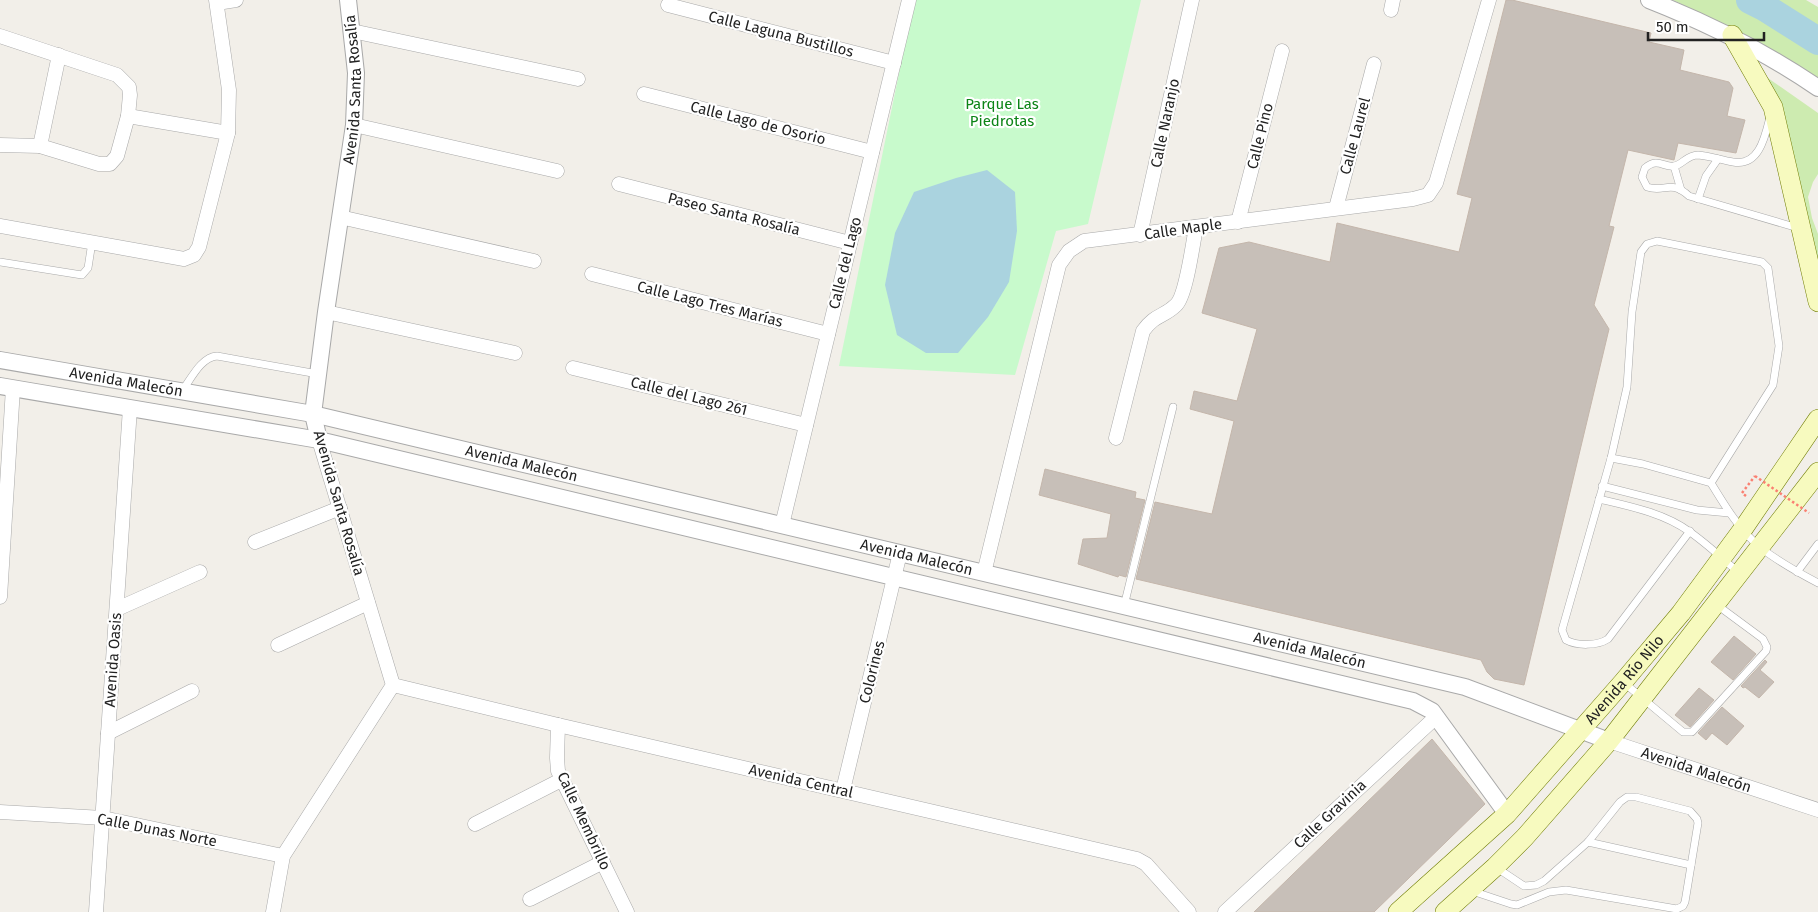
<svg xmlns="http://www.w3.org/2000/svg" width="1818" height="912" viewBox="0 0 1818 912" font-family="'Fira Sans',sans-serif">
  <rect width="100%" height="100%" fill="#f2efe9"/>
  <g fill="#cdebb0">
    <polygon points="1673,0 1806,0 1818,7 1818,85 1709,18"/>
    <polygon points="1765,76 1818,113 1818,174 1813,182 1808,197 1812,218 1818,234 1818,269"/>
  </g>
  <polygon fill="#c8facc" points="914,0 1141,0 1088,224 1056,231 1015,375 839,366"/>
  <polygon fill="#aad3df" points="987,170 1015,192 1017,231 1009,282 988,317 958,353 926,353 897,335 885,285 895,233 914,192 956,178"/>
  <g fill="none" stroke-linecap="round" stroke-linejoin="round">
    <polyline stroke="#aad3df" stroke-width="28" points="1750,0 1764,7 1818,41"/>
  </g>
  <g fill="#c7bfb8" stroke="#c4b6ab">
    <polygon points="1506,0 1512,0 1651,33 1649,42 1684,50 1680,70 1729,82 1733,88 1727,116 1745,120 1736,153 1678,143 1674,160 1628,150 1609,226 1614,227 1594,305 1609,329 1524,685 1494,679 1487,672 1481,660 1136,579 1155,502 1212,514 1234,421 1190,409 1194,391 1237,401 1257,329 1202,313 1219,248 1249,242 1330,262 1337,223 1459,252 1472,198 1457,194"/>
    <polygon points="1045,469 1136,492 1135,498 1145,500 1126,577 1119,575 1118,577 1078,564 1083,539 1107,538 1111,514 1039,495"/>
    <polygon points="1734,636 1756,654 1733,680 1711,662"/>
    <polygon points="1765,660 1767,662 1760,670 1774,682 1759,698 1745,687 1743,688 1741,686"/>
    <polygon points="1699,688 1714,700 1690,727 1675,715"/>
    <polygon points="1722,707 1744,726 1727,745 1712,733 1706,740 1698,733"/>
    <polygon points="1432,739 1485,804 1374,912 1254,912"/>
  </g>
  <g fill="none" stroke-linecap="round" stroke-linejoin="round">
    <g stroke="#a9a9a9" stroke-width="8">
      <g id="service">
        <path d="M1770 117C1765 137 1759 167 1733 162 1721 160 1710 156 1698 155 1687 155 1682 165 1674 166 1664 168 1658 157 1645 168L1642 177 1647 187C1665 193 1670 179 1689 196L1798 228"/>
        <polyline points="1674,166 1681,190"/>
        <polyline points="1698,199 1706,176 1718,159"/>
        <polyline points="0,262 82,275 88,268 92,242"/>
        <path d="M182 391C191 379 201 357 217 356L318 374"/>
        <path d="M1611 458 1643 464 1711 483C1725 506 1740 531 1761 548 1779 562 1799 573 1818 583"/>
        <polyline points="1602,486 1697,510 1729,513"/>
        <path d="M1599 499C1629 506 1664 513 1690 532 1707 544 1722 558 1738 572"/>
        <path d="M1690 531 1608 639C1597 646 1577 646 1566 640L1562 630 1611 458 1627 387 1632 312 1641 252 1647 244 1657 241 1762 262 1768 268 1779 346 1773 385 1711 483"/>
        <polyline points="1797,572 1818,544"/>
        <polyline points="1124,606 1173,407"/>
        <polyline points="1623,682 1683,732 1692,732 1766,651 1767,647 1763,639 1717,605"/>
        <polyline points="1588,842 1691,865"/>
        <polyline points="1472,891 1511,904 1517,905 1549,892 1566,890 1677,909 1683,906 1685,902 1698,823 1697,819 1690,811 1636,797 1627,797 1620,802 1588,842 1544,881 1536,885 1524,886 1497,868"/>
      </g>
    </g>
    <g stroke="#a9a9a9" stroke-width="15">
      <g id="minor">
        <polyline points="217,3 236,0"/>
        <polyline points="668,5 894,63"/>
        <polyline points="1391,10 1393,0"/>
        <polyline points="352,31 578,79"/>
        <polyline points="0,36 117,75 129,87 130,95 128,116 117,156 110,164 99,164 40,146 0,145"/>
        <polyline points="644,94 872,152"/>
        <polyline points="128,116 228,133"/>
        <polyline points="354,125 557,171"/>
        <polyline points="40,146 59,55"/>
        <polyline points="619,184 850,243"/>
        <polyline points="1336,208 1374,64"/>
        <polyline points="340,217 534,261"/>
        <polyline points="1238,222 1282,51"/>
        <polyline points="0,226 184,259 194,255 199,247 228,133 229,90 216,0"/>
        <polyline points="1140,235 1192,0"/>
        <polyline points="592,274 828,334"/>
        <polyline points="326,312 515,353"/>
        <polyline points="573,368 806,425"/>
        <path d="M1116 438 1143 331C1155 314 1164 317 1176 305 1186 296 1193 243 1196 227"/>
        <polyline points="782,525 909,0"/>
        <polyline points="255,542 340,508"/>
        <polyline points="984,573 1059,265 1069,251 1084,241 1413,199 1428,195 1436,183 1489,0"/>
        <polyline points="0,597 13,388"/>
        <polyline points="117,609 200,572"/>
        <polyline points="278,645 368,603"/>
        <polyline points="393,685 558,725 1137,859 1146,864 1189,912"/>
        <polyline points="558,725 557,758 558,771 627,912"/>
        <polyline points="108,733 192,691"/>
        <path id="s1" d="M1609 741 1818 810"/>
        <polyline points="843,790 900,553"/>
        <polyline points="0,812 103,818 283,856"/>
        <polyline points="475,824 563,779"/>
        <polyline points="530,899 603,862"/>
        <polyline points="96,912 130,408"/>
        <polyline points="273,912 283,856 393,685 319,440"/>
        <polyline points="1225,912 1436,717"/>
      </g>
    </g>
    <g stroke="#a9a9a9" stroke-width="18">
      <g id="tertiary">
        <path d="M1649 0C1710 24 1764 51 1818 88"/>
        <path id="s2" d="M0 360 313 414 1465 687 1609 741"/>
        <polyline points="0,386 319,440 1413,701 1432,711 1507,814"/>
        <path id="s3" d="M319 440 313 414 326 312 354 125 356 73 348 0"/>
      </g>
    </g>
    <g stroke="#707d05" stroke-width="20">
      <g id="secondary">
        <polyline points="1732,35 1773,107 1818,302"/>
        <path id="s4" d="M1398 912 1507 814 1623 682 1681 613 1743 529 1818 419"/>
        <polyline points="1445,912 1495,867 1525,837 1609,741 1818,472"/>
      </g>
    </g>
    <polyline stroke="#fa8072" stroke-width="2.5" stroke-dasharray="2.5 2.5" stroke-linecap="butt" points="1746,496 1742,493 1755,476"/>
    <use href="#service" stroke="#fff" stroke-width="7"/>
    <use href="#minor" stroke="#fff" stroke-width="14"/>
    <use href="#tertiary" stroke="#fff" stroke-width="16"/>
    <use href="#secondary" stroke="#f7fabf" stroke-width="19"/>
    <polyline stroke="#fa8072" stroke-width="2.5" stroke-dasharray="2.5 2.5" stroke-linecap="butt" points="1755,476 1809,513"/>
  </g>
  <g text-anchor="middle" stroke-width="4.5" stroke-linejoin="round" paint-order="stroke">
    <g font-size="15" fill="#222" stroke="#fff">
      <text transform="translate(781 34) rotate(14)" y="5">Calle Laguna Bustillos</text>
      <text dy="5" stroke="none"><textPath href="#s3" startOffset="354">Avenida Santa Rosalía</textPath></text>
      <text transform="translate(758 123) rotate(14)" y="5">Calle Lago de Osorio</text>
      <text transform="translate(1165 123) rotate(-78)" y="5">Calle Naranjo</text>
      <text transform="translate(1260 136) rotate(-76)" y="5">Calle Pino</text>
      <text transform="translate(1355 136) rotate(-75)" y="5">Calle Laurel</text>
      <text transform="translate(734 214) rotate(14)" y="5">Paseo Santa Rosalía</text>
      <text transform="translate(1183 229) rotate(-8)" y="5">Calle Maple</text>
      <text transform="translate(845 263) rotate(-76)" y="5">Calle del Lago</text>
      <text transform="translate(710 304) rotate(14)" y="5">Calle Lago Tres Marías</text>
      <text dy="5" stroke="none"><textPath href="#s2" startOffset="128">Avenida Malecón</textPath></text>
      <text transform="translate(689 396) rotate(14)" y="5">Calle del Lago 261</text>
      <text dy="5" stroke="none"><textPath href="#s2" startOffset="532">Avenida Malecón</textPath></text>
      <text transform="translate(339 503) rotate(74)" y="5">Avenida Santa Rosalía</text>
      <text dy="5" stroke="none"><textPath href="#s2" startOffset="938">Avenida Malecón</textPath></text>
      <text dy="5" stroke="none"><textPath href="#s2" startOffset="1342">Avenida Malecón</textPath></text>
      <text transform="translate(113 660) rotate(-86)" y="5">Avenida Oasis</text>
      <text transform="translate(872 672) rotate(-76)" y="5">Colorines</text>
      <text dy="5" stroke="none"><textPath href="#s4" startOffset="325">Avenida Río Nilo</textPath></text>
      <text dy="5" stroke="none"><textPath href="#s1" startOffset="92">Avenida Malecón</textPath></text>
      <text transform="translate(801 781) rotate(13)" y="5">Avenida Central</text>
      <text transform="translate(1330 814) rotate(-43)" y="5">Calle Gravinia</text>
      <text transform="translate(584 821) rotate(65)" y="5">Calle Membrillo</text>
      <text transform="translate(157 830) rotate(11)" y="5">Calle Dunas Norte</text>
    </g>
    <g font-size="15" fill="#0c8416" stroke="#fff">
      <text x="1002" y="109">Parque Las<tspan x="1002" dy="17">Piedrotas</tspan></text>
    </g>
  </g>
  <path d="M1648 32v8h116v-8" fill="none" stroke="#222222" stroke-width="2.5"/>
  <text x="1656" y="32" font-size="15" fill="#222222" stroke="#ffffff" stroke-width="4" paint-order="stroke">50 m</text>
</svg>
